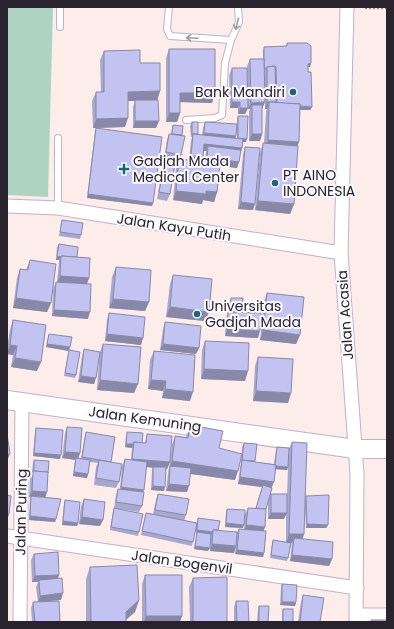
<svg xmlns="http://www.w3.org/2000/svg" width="394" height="629" viewBox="0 0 394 629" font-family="Poppins,sans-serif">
  <rect width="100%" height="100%" fill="#fbf9fd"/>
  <rect fill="#fcecea" x="7" y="7" width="380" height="615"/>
  <polygon fill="#acd4c1" points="7,7 53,7 48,197 7,195"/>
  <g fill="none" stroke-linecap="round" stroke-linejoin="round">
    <g stroke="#beb2c8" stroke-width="8">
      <g id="lane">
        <polyline points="60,7 60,27"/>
        <polyline points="169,7 167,29 170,36 231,40"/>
        <polyline points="186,120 215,118 222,115 225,63 231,40 239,22 238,7"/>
        <polyline points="58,138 58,208"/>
      </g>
    </g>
    <g stroke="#beb2c8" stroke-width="15">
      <g id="street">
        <polyline points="347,7 341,253 357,474 356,622"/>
        <polyline points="7,206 58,208 341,253"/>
        <polyline points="7,536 357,588"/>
        <polyline points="357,615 387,615"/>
        <polyline points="20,622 22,402"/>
      </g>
    </g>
    <g stroke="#beb2c8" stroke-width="20">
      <polyline id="secondary" points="7,400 355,449 387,449"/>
    </g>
    <polyline stroke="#8f8b92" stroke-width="2.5" stroke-dasharray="2 2" stroke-linecap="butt" points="365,8 387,8"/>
    <use href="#lane" stroke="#fff" stroke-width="6"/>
    <use href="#street" stroke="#fff" stroke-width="13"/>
    <use href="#secondary" stroke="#fff" stroke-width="18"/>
  </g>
  <g fill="#a7a8ce" fill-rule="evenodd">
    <polygon points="287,43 311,63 310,67 308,67 312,107 310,110 300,110 299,142 297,146 294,204 290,214 255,210 260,153 263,143 264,143 266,112 267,109 265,109 264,73 265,71 264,71 262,109 262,134 260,141 249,141 249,112 250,109 248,109 247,66 250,59 263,59 263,50 264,47 286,46"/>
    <polygon points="169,49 215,93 212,103 180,102 180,113 177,122 166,122 166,58"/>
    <polygon points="104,51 140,63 160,91 157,100 156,128 133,128 133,107 135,101 128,101 125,127 97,128 153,203 152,206 87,198 95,131 96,128 93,128 92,101 96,92 101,92 100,60"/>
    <polygon points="232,68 248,108 245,114 238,114 238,108 230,108 229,75"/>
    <path d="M238 116 246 142H243L242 148 237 168 220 166 217 192 214 202 203 200 202 204 173 200 176 168 178 161H176L170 194 167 201 157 199 163 163 165 159H164L167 140 169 134H171L172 128 173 125 182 136 181 155 180 159 189 160 191 141 192 137H191L190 126 192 122 198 134V135H202L203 128 205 122 235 138H237V119ZM204 151H206L205 161H202L203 157Z"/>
    <polygon points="245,147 253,210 238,209 243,154"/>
    <polygon points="62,220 81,235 80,239 59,236 61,223"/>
    <polygon points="59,244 77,257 89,278 87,284 88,319 52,316 53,289 56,282 57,282 59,262 59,260 56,260 57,247"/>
    <polygon points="30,260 51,303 47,312 13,308 17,278 20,269 26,270"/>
    <polygon points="116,267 149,302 145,311 109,308 112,277"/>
    <polygon points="173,275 209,312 205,321 166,317 170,284"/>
    <polygon points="267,293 300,335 296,344 260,340 264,302"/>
    <polygon points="231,298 242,312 258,338 225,336 226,318 228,312 229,312 230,301"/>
    <polygon points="109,313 141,345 105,341 107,319"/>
    <polygon points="13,320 37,371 11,367 13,355 7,354 7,350 10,329"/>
    <polygon points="165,322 196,354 160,350 163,329"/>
    <polygon points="49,334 69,350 76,375 75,378 64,376 69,351 46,347 48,337"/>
    <polygon points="205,341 245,381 201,379 202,350"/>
    <polygon points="103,344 134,393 97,390 99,358 94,384 78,382 82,356 84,349 100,352"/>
    <polygon points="154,351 190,401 162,398 163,391 148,389 150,360"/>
    <polygon points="258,357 288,403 253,401 255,366"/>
    <polygon points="190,425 219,448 235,480 190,474 187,492 166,491 168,473 170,462 167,469 166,469 164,491 151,490 152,470 153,468 146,467 142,506 139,512 114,508 116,495 118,489 120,489 122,466 125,459 131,460 132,448 125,447 126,435 127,432 142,443 145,443 147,434 170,462 172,445 175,436 186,437"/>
    <polygon points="67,427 80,453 78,458 81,459 85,435 86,432 111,462 119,482 116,488 94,485 96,467 98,463 90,462 87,478 73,476 75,460 62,458 65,433"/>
    <polygon points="36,428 60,459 33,456 35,431"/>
    <polygon points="292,442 306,497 328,525 326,528 306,528 305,508 303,539 332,559 329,566 290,561 292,543 291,543 288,558 287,561 270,558 272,544 273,540 286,542 286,514 284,519 268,519 268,501 271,494 287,496 288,467 287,470 275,469 272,488 266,509 263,531 264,553 263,557 235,554 237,532 239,529 244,529 245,514 248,508 256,508 262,487 238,484 240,467 241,464 242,447 244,443 255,462 274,464 276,450 277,447 289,448"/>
    <polygon points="34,460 47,492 45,497 56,519 55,522 29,520 30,499 30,497 29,497 30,478 32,472 33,463"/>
    <polygon points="158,494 186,515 184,521 197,523 198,518 218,530 236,546 234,553 210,551 211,536 208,551 194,549 196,536 197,533 196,533 196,527 192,546 141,535 146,513 153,514 156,500"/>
    <polygon points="84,499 100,526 79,524 81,506"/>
    <polygon points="65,500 78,523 77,526 62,525 64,503"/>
    <polygon points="114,508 139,532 138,536 110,530 113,512"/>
    <polygon points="227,509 243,528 225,527 226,512"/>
    <polygon points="34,554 58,579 61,600 47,601 60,622 32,622 31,608 33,602 38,602 36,587 38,582 32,582 31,560"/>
    <polygon points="90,567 139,600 135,612 126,620 126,622 86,622 86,579"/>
    <polygon points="145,575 180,622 142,622 142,584"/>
    <polygon points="193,578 227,622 190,622 189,587"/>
    <polygon points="282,584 296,602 295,606 280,605 281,588"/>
    <polygon points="303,595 320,622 298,622 301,602"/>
    <polygon points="236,601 249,622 234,622 234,607"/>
    <polygon points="259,606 268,622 257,622 258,609"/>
    <polygon points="283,609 293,622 282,622 282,612"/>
  </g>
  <g fill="#8888a8">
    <polygon points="311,63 310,67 307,67 308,64"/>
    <polygon points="160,91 157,101 124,101 128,92"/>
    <polygon points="180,93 215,93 212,103 177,102"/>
    <polygon points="232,102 240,102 238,108 230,108"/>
    <polygon points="265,102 262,109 252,105 250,109 248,109 251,103"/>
    <polygon points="267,102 276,102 274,108 269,102 267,109 265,109"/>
    <polygon points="277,106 312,107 310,110 276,109"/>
    <polygon points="240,108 248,108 245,114 238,114"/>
    <polygon points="169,113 180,113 177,122 166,122"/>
    <polygon points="128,118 125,127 93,128 96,119"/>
    <polygon points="135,121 159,121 156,128 133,128"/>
    <polygon points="204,133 236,136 234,142 202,140"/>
    <polygon points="252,134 262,134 260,141 249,141"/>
    <polygon points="238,139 247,139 246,142 237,142"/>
    <polygon points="268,140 299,142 295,151 264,150"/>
    <polygon points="204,144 242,148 240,154 208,146 206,151 202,151"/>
    <polygon points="191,156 203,157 201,164 189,163"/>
    <polygon points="207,158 239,162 237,168 204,164"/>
    <polygon points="176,191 206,191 217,192 214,202 203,200 202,204 173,200"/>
    <polygon points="88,194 153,203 152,206 87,198"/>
    <polygon points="258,201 294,204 290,214 255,210"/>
    <polygon points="241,202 255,204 253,210 238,209"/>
    <polygon points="57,256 61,257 59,260 56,260"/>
    <polygon points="60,276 89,278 86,285 57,283"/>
    <polygon points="16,298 51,303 47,312 13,308"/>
    <polygon points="113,299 149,302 145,311 109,308"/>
    <polygon points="170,307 209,312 205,321 166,317"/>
    <polygon points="54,310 90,312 88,319 52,316"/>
    <polygon points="227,329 260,331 258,338 225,336"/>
    <polygon points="263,330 300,335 296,344 260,340"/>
    <polygon points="107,334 143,338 141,345 105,341"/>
    <polygon points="47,344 70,347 69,351 46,347"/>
    <polygon points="163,344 199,348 196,354 160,350"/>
    <polygon points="10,345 17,346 13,355 7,354"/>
    <polygon points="15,358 41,362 37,371 11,367"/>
    <polygon points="204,369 248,371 245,381 201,379"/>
    <polygon points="81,376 96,378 94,384 78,382"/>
    <polygon points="100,380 138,384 134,393 97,390"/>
    <polygon points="151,380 166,381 163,391 148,389"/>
    <polygon points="165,389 193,392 190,401 162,398"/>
    <polygon points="256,391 291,393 288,403 253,401"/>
    <polygon points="126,444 133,444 132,448 125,447"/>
    <polygon points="65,452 80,453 78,460 62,458"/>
    <polygon points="34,453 61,455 60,459 33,456"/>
    <polygon points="10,454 7,461 7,455"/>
    <polygon points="132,459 170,462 167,469 130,465"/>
    <polygon points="172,461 238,471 235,480 170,471 170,466 168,471"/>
    <polygon points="275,466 288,467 287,470 274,469"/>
    <polygon points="74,472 88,474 87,478 73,476"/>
    <polygon points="240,477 274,482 271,488 238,484"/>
    <polygon points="169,484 189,486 187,492 166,491"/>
    <polygon points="153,486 165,487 164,491 151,490"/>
    <polygon points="121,487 144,490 141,497 119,494"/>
    <polygon points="32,491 47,492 45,498 31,496 30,497 29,497"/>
    <polygon points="271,513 287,513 284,519 268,519"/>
    <polygon points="7,514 9,514 7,520"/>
    <polygon points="30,516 56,519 55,522 29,520"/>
    <polygon points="82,517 103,520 100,526 79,524"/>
    <polygon points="63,521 78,523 77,526 62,525"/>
    <polygon points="226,523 244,525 243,528 225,527"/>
    <polygon points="307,524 328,525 326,528 306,528"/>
    <polygon points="246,525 265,527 263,533 244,532"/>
    <polygon points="197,530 213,532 211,535 196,533"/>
    <polygon points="289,534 304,534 301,544 294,538 292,543 286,543"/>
    <polygon points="212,544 236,546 234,553 210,551"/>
    <polygon points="195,546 210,548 208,551 194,549"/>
    <polygon points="237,550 264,553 263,557 235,554"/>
    <polygon points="292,555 332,559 329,566 290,561"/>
    <polygon points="59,575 57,581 39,580 38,582 32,582 35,576"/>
    <polygon points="63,593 61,600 38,602 40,596"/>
    <polygon points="139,600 135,612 123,622 126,612"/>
    <polygon points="282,602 296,602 295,606 280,605"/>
    <polygon points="146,616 182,616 180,622 144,622"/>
  </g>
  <g fill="#c2c3f0" stroke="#8888a8">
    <polygon points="287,43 307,43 311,46 311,63 308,64 308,72 311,72 312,107 300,106 300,104 277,103 276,67 275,67 275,66 267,67 267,68 264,68 264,47 287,46"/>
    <polygon points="169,49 215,49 215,93 180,93 180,113 169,113"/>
    <polygon points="140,50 140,63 160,63 160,91 128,92 128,118 96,119 96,92 104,92 104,51"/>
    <polygon points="250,59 264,59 265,102 251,103"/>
    <polygon points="275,66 276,102 267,102 267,67"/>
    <polygon points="232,68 247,68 248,108 240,108 240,102 232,102"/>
    <polygon points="135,100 158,100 159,121 135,121"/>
    <polygon points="269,102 300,104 299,142 268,140"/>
    <rect x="252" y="105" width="10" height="29"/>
    <polygon points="238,116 248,116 247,139 238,138"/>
    <rect x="192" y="122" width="6" height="12"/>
    <polygon points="205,122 237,124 236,136 204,133"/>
    <polygon points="173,125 183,126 182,135 172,134"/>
    <polygon points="96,128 162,137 153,203 88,194"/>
    <polygon points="169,134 185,136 181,155 166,152"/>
    <polygon points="193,134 243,139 242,148 204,144 203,157 191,156"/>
    <polygon points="263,143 298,146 294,204 258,201"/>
    <polygon points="208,146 241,150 239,162 207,158"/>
    <polygon points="245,147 260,148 255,204 241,202"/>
    <polygon points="166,156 176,158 170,194 159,192"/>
    <polygon points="179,159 209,162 209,164 220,165 217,192 206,191 206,194 176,191"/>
    <polygon points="62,220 83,223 81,235 60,232"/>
    <polygon points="59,244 78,247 77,257 61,256 61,257 57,256"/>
    <polygon points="61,256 90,258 89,278 60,276"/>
    <polygon points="30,260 56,264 51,303 16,298 20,269 28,270"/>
    <polygon points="116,267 151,270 149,302 113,299"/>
    <polygon points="173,275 212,279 209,312 170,307"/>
    <polygon points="56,282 91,284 90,312 54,310"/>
    <polygon points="267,293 304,297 300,335 263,330"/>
    <polygon points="231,298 243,298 242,312 230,312"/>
    <polygon points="228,312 261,313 260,331 227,329"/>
    <polygon points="109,313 145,317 143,338 107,334"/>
    <polygon points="13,320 46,325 41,362 15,358 17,346 10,345"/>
    <polygon points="165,322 201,326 199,348 163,344"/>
    <polygon points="49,334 72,337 70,347 47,344"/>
    <polygon points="205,341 249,343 248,371 204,369"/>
    <polygon points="103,344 141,347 138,384 100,380"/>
    <polygon points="84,349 100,352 96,378 81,376"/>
    <polygon points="69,350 80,352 76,375 65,373"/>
    <polygon points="154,351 195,355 193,392 165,389 166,381 151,380"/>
    <polygon points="258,357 293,359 291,393 256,391"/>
    <polygon points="190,425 223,431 219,448 242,454 238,471 172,461 175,436 188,438"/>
    <polygon points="67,427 82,428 80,453 65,452"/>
    <polygon points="36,428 63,430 61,455 34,453"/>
    <polygon points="86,432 115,437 111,462 82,457"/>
    <polygon points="127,432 143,433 142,443 134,442 133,444 126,444"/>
    <polygon points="7,434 10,454 7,455"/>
    <polygon points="147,434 172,436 170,462 132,459 134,442 146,443"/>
    <polygon points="292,442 307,443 304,534 289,534"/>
    <polygon points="244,443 257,444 255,461 242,460"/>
    <polygon points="277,447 289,448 288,467 276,466 276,465 275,465"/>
    <polygon points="76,458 90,460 88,474 74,472"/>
    <polygon points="125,459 147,462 144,490 121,487"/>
    <polygon points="34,460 49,461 48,473 48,472 34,471"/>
    <polygon points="99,460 122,464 119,482 96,478"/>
    <polygon points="242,460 276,465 274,482 240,477"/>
    <polygon points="170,466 191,468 189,486 169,484"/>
    <polygon points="153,467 166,467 165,487 153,486"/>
    <polygon points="33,471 48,472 47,492 32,491"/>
    <polygon points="263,485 272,488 266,509 256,508"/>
    <polygon points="118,489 144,492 142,506 116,502"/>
    <polygon points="158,494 189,499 186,515 155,510"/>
    <rect x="271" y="494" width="16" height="19"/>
    <polygon points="7,495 11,496 9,514 7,514"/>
    <polygon points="329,495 328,525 307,524 306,496"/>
    <polygon points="31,496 61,499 56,519 30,516"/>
    <polygon points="84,499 105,502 103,520 82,517"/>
    <polygon points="65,500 80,502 78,523 63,521"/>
    <polygon points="114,508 143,514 139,532 111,527"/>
    <polygon points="248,508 266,509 265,527 246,525"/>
    <polygon points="227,509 245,510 244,525 226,523"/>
    <polygon points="146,513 197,523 193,542 142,531"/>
    <polygon points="198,518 220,521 218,530 213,530 213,532 197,530"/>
    <polygon points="239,529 266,531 264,553 237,550"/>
    <polygon points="213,530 237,532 236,546 212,544"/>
    <polygon points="197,532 211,534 210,548 195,546"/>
    <polygon points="294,538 333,542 332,559 292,555"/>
    <polygon points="273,540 291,543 288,558 271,555"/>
    <polygon points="58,552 59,575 35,576 34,554"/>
    <polygon points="137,565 139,600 126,612 126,622 91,622 90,567"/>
    <polygon points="145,575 182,575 182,616 146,616"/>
    <polygon points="227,577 227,622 193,622 193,578"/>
    <polygon points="62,578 63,593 40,596 39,580"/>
    <polygon points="282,584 297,585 296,602 282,602"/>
    <polygon points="303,595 324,598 320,622 300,622"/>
    <polygon points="59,601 60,622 35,622 33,602"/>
    <polygon points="236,601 248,601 249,622 237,622"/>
    <polygon points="259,606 269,606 268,622 259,622"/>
    <rect x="283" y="609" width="10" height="13"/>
    <rect x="371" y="620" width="16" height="2"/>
  </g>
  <defs><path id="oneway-shaft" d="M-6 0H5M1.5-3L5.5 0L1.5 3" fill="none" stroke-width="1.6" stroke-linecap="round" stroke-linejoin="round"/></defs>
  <g stroke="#9e9ca0">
    <use href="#oneway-shaft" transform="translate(237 24) rotate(105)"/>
    <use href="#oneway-shaft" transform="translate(192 38) rotate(-177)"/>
  </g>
  <g fill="#1e6574" stroke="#fbf9fd" stroke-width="1.5">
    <circle cx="293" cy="92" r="4"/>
    <path d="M122 163h4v4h4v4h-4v4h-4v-4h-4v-4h4z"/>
    <circle cx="275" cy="183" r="4"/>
    <circle cx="197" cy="314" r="4"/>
  </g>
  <g text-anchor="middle" stroke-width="4" stroke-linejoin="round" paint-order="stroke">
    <g font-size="14" fill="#28232c" stroke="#fbf9fd" text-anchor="start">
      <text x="285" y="97" text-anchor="end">Bank Mandiri</text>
      <text x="133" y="166">Gadjah Mada<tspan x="133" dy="16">Medical Center</tspan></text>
      <text x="283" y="180">PT AINO<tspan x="283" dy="16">INDONESIA</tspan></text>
      <text x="205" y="311">Universitas<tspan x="205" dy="16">Gadjah Mada</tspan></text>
    </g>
    <g font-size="14" fill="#28232c" stroke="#fbf9fd">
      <text transform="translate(174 227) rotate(9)" y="5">Jalan Kayu Putih</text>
      <text transform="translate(345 315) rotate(-94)" y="5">Jalan Acasia</text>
      <text transform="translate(145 419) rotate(8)" y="5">Jalan Kemuning</text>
      <text transform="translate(21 512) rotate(-89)" y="5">Jalan Puring</text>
      <text transform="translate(182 562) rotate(8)" y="5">Jalan Bogenvil</text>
    </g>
  </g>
  <rect width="394" height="629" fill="none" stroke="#28232c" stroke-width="16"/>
</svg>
